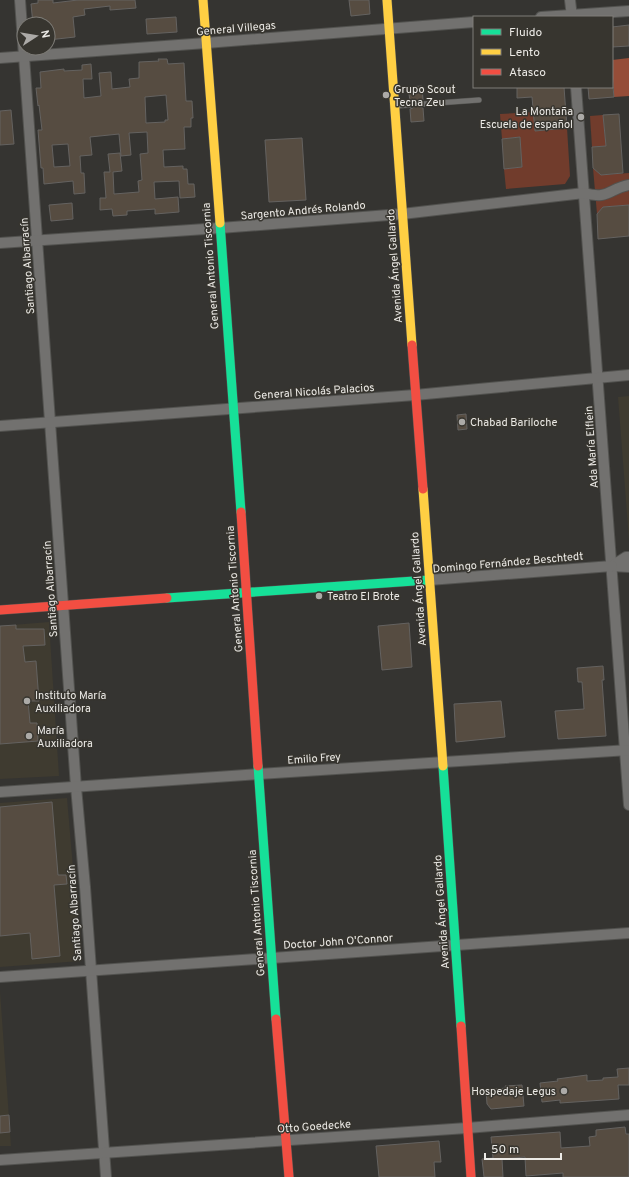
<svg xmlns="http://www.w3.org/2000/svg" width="629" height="1177" viewBox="0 0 629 1177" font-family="Overpass,sans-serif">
  <rect width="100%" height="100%" fill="#353431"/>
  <g fill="#3f3b30">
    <polygon points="629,396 629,540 618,397"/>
    <polygon points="49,622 59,776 0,779 0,626"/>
    <polygon points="67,798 81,961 0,967 0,803"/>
    <polygon points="0,991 11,1146 0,1146"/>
  </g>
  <g fill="#713c2c">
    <polygon points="534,112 536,131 567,128 570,176 565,184 506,189 504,169 522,167 519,137 502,139 500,114"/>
    <polygon points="603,115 606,146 592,147 590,116"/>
    <polygon points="593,168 601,175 629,173 629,205 603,207 597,214"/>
  </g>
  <polygon fill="#954d38" points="629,58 629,96 614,97 612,60"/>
  <g fill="#564c41" stroke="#646260" fill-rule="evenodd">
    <polygon points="38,0 53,0 53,3 78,0 135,0 136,8 110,10 110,6 84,9 85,15 73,17 75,37 48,40 48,24 33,24 31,4 38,3"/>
    <polygon points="349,0 369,0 370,14 351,16"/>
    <polygon points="176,17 177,32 147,34 146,19"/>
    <polygon points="629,25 629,46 612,47 612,27"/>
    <path d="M158 59H167L168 64 184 63 186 101H192L193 118H191V127H184L185 149 163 150 164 167 183 166V169H187L188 184H194L195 197 180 198 179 181 154 182 155 199 178 197 179 212 155 214V209L127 211V215L113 216 112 209 100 210V198H106L104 172H110L108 154 120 153 122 171 113 172 114 194 139 192 138 181 142 180 140 154 148 153 147 132 129 133 131 155 121 156 119 134 90 137 92 155 80 156 81 173H84L85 193 74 194 73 181 44 184 43 168H41L38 130H42L39 105 38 106 36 88H41L40 72 64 69V71L82 70V65L91 64 92 79H83L84 98 101 96 99 73 111 72 112 89 130 87 129 79 139 78V62L159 61ZM166 95 168 120H165V122L146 123 145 97ZM68 144 70 166 54 167 52 145Z"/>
    <polygon points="422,86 423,100 420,101 419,104 420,107 423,108 424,121 411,122 410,109 413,108 414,105 413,102 410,101 408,87"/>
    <polygon points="517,87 564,87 567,128 535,131 532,97 517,98"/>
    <polygon points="588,87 613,87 614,97 589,99"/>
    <polygon points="11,110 14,144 0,145 0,111"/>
    <polygon points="619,114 623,173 601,175 593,168 592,147 606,146 603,115"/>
    <polygon points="520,137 522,167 504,169 502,139"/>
    <polygon points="302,138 306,200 269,202 265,140"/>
    <polygon points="72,203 73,219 51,221 49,205"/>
    <polygon points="629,205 629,236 598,239 597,214 603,207"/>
    <polygon points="466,414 467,429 458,430 457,415"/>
    <polygon points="409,623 412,667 382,670 378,626"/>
    <polygon points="16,625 16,629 44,629 45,645 23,646 25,662 36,661 39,701 28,701 30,723 37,723 38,741 0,744 0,626"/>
    <polygon points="603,666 604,680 602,680 606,736 558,739 555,711 584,709 582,682 578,682 577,668"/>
    <polygon points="501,701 505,737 456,742 454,704"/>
    <polygon points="52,802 58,875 66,875 67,884 54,885 60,956 32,959 30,933 0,936 0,807"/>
    <polygon points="629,1068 629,1085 618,1085 619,1099 560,1103 560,1100 542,1102 540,1083 558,1081 557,1079 587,1075 587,1081 603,1080 603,1078 618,1077 617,1069"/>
    <polygon points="522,1085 524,1106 491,1109 487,1104 486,1090 506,1088 505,1086"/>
    <polygon points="9,1115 10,1132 0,1133 0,1116"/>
    <polygon points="625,1127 626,1134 629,1134 629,1177 563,1177 563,1173 526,1176 525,1157 502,1159 503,1177 484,1177 482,1159 493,1158 491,1137 560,1132 561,1148 590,1146 589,1137 596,1136 596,1130"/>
    <polygon points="439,1141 441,1162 434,1162 435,1177 379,1177 376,1146"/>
  </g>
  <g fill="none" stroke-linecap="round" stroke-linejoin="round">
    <g stroke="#52524f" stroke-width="6">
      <g id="lane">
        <polyline points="423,104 479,100"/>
        <polyline points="396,106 410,105"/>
      </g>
    </g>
    <g stroke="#52524f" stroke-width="12">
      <g id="street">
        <polyline points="20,0 76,787 85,887 106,1177"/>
        <polyline points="570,0 572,17"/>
        <polyline points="541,17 629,11"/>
        <polyline points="0,58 206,43 474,22"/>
        <polyline points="576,87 629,805"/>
        <path d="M0 243 220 228 402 214 584 193C609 200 608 189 629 185"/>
        <polyline points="0,426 415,395 629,375"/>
        <polyline points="629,557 626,557 612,566 629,567"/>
        <polyline points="429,580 612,566"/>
        <polyline points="0,792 259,774 629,750"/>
        <polyline points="0,977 629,933"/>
        <polyline points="0,1160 467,1128 629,1115"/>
      </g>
    </g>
    <g stroke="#52524f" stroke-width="10">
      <g id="fast">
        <polyline points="220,223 241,512"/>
        <polyline points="167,598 429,580"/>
        <polyline points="258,766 276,1019"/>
        <polyline points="443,766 461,1026"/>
      </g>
    </g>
    <g stroke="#52524f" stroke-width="10">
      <g id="slow">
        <polyline points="203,0 220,223"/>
        <polyline points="387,0 412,345"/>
        <polyline points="423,489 443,766"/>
      </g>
    </g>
    <g stroke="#52524f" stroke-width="10">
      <g id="jam">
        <polyline points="412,345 423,489"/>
        <polyline points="241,512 258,766"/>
        <polyline points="0,610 167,598"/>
        <polyline points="276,1019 289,1177"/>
        <polyline points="461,1026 471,1177"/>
      </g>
    </g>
    <use href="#lane" stroke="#72716f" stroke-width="5"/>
    <use href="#street" stroke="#72716f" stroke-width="10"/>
    <use href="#fast" stroke="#16e098" stroke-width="9"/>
    <use href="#slow" stroke="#ffcf43" stroke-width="9"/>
    <use href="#jam" stroke="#f24e42" stroke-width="9"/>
  </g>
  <g fill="#acaaa7" stroke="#37352f" stroke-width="1.5">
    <circle cx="386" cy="95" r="4"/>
    <circle cx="581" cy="117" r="4"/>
    <circle cx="462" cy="422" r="4"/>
    <circle cx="319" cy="596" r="4"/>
    <circle cx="27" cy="701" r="4"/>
    <circle cx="29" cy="736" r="4"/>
    <circle cx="564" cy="1091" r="4"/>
  </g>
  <g text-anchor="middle" stroke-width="3" stroke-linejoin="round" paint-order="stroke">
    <g font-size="11" fill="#eceae6" stroke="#37352f">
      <text transform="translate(236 28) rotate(-5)" y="4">General Villegas</text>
      <text transform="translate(303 210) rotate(-5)" y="4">Sargento Andrés Rolando</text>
      <text transform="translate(27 266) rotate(-94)" y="4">Santiago Albarracín</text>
      <text transform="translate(210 266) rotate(-94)" y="4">General Antonio Tiscornia</text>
      <text transform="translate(394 266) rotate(-94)" y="4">Avenida Ángel Gallardo</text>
      <text transform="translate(314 391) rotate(-4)" y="4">General Nicolás Palacios</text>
      <text transform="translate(591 447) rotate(-94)" y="4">Ada María Elflein</text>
      <text transform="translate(508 562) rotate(-5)" y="4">Domingo Fernández Beschtedt</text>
      <text transform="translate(50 589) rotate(-94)" y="4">Santiago Albarracín</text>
      <text transform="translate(234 589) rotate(-94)" y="4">General Antonio Tiscornia</text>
      <text transform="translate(418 589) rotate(-94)" y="4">Avenida Ángel Gallardo</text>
      <text transform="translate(314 758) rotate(-4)" y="4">Emilio Frey</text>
      <text transform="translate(441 912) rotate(-94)" y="4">Avenida Ángel Gallardo</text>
      <text transform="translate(74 913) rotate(-94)" y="4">Santiago Albarracín</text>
      <text transform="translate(256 913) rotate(-94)" y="4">General Antonio Tiscornia</text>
      <text transform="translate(338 941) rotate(-4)" y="4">Doctor John O'Connor</text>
      <text transform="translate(314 1126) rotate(-4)" y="4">Otto Goedecke</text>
    </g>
    <g font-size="11" fill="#eceae6" stroke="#37352f" text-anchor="start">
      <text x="394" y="93">Grupo Scout<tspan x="394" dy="13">Tecna Zeu</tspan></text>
      <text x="573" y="115" text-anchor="end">La Montaña<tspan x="573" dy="13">Escuela de español</tspan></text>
      <text x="470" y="426">Chabad Bariloche</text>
      <text x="327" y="600">Teatro El Brote</text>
      <text x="35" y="699">Instituto María<tspan x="35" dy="13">Auxiliadora</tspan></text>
      <text x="37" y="734">María<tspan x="37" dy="13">Auxiliadora</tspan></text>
      <text x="556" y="1095" text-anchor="end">Hospedaje Legus</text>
    </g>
  </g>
  <rect x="473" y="16" width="140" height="72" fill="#37352f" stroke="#7f7d78"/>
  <rect x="481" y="29" width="20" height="6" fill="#16e098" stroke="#7f7d78"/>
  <text x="509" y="36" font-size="12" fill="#eceae6">Fluido</text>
  <rect x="481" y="49" width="20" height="6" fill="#ffcf43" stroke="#7f7d78"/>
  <text x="509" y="56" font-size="12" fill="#eceae6">Lento</text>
  <rect x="481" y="69" width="20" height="6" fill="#f24e42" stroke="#7f7d78"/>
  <text x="509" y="76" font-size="12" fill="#eceae6">Atasco</text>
  <g transform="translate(36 36) rotate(78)"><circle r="19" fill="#37352f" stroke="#7f7d78"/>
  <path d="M0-3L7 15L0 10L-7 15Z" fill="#acaaa7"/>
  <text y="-6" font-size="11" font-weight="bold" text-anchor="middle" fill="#eceae6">N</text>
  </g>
  <path d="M485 1153v6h76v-6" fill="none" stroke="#eceae6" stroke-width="2"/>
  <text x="491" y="1153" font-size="12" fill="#eceae6" stroke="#37352f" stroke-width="3" paint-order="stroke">50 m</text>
</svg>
